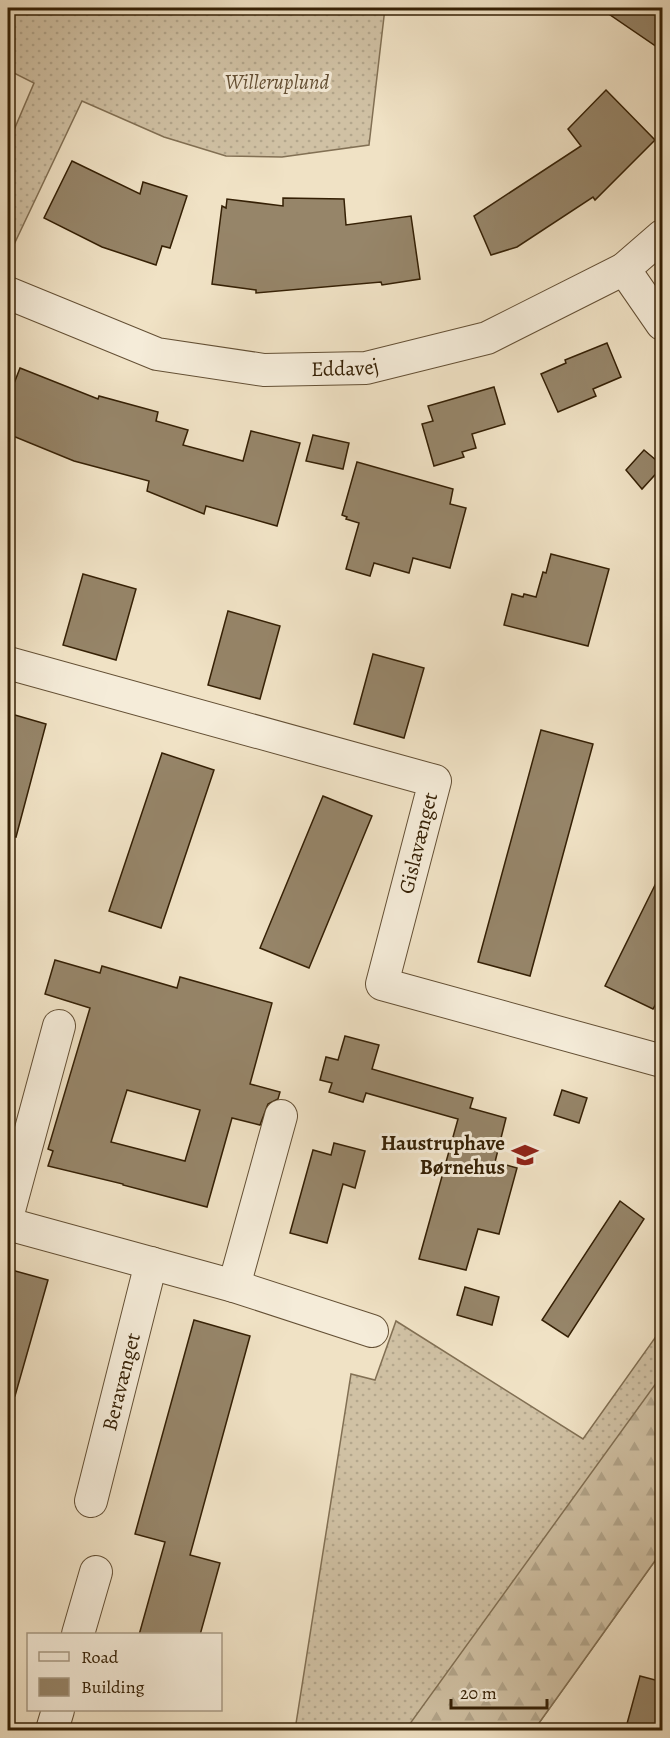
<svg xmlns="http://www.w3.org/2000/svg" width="670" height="1738" viewBox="0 0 670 1738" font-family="Alegreya,serif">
  <defs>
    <pattern id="grass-dots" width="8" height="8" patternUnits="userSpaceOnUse" patternTransform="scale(1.5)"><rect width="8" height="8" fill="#d0c1a4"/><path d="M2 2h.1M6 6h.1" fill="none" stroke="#b3a68c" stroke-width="1.8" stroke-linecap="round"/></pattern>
    <pattern id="forest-firs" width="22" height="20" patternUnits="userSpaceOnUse" patternTransform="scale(1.5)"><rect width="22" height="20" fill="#d0c1a4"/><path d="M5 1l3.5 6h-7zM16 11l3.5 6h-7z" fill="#b3a68c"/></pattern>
  </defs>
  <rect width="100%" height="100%" fill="#f0e2c5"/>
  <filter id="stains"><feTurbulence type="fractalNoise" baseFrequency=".00333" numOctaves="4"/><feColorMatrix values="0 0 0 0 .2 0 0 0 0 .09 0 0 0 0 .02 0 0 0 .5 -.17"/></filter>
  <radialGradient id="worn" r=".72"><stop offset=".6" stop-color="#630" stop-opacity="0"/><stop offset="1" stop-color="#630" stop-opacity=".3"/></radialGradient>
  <g fill="url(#grass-dots)" stroke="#827054" stroke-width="1.5">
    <polygon points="8,8 385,8 369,145 282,157 226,156 164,137 82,101 9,255 8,255 8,144 34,83 8,70"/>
    <polygon points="396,1321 583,1439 662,1328 662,1551 534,1730 295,1730 351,1374 375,1380"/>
  </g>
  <polygon fill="url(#forest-firs)" stroke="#827054" stroke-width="1.5" points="662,1375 662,1551 534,1730 411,1730 409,1725"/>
  <g fill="#968569" stroke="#352005" stroke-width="1.5" fill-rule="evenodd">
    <polygon points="600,8 663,8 663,51"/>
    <polygon points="606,90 655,140 595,200 593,197 517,247 491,255 474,216 581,146 568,129"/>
    <polygon points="72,161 140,194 143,182 187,196 170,248 162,246 156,265 102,247 44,218"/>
    <polygon points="283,198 344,199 346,225 411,216 420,279 382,285 381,282 256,293 256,290 212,284 222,206 226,208 227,199 283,206"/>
    <polygon points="607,343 621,377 593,389 596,396 558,412 541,374 566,363 565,360"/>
    <polygon points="20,368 98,399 99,396 158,412 156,421 188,430 183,445 243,461 251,431 300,443 277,526 206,506 204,514 147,491 149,481 74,461 8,434 8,399"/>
    <polygon points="494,387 505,424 472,434 476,448 462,452 464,457 434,466 422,424 433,421 428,406"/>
    <polygon points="313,435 349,443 343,469 306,461"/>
    <polygon points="644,450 663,466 642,489 626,470"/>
    <polygon points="357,462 453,489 450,504 466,508 450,568 413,558 409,573 374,563 370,576 346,569 359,523 346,519 347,517 342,515"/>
    <polygon points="551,554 609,569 588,646 504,625 512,594 523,597 524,594 536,597 543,572 546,573"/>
    <polygon points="83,574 136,589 116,660 63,645"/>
    <polygon points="228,611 280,626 260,699 208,685"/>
    <polygon points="373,654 424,668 404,738 354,724"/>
    <polygon points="8,713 46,724 16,837 8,835"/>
    <polygon points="541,730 593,744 530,976 478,962"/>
    <polygon points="162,753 214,770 161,928 109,911"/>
    <polygon points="323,796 372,816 309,968 260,948"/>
    <polygon points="663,869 663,991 653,1009 605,986"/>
    <path d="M55 960 100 973 102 966 177 988 180 977 272 1003 250 1084 280 1092 278 1099 268 1104 260 1125 232 1118 207 1207 123 1185V1184L48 1166 53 1151 48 1149 90 1008 45 994ZM127 1090 200 1110 185 1161 111 1142Z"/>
    <polygon points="345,1036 379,1045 372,1069 473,1098 470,1108 506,1118 495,1162 517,1168 499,1234 478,1229 466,1270 419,1259 458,1119 366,1093 363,1102 329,1092 332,1083 320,1080 326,1057 338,1060"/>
    <polygon points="562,1090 587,1098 579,1123 554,1115"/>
    <polygon points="334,1143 365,1151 355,1188 343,1184 327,1243 290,1233 313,1150 331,1155"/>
    <polygon points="620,1201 644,1219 568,1337 542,1320"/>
    <polygon points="8,1269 48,1280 15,1396 8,1395"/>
    <polygon points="465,1287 499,1297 492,1325 457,1315"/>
    <polygon points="194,1320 250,1336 190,1555 220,1563 200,1635 139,1635 165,1542 135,1534"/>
    <polygon points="640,1676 663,1682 663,1731 625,1731"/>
  </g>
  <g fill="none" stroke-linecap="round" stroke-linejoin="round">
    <g stroke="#645035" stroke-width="34">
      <g id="minor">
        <polyline points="624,269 662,324"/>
        <path id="s1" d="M8 293 157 354 264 370 366 368 487 338 624 269 662 236"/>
        <polyline points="8,663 435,781 382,984 662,1061"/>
        <polyline points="8,1214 59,1026"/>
        <polyline points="8,1224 234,1286 372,1331"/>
        <polyline points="234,1286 281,1116"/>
        <path id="s2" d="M91 1501 151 1263"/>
        <polyline points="78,1634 96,1572"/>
        <polyline points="52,1730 58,1710"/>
      </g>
    </g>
    <use href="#minor" stroke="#f5ecd9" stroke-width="32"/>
  </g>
  <defs>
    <g id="school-bare" transform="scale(2.07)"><path d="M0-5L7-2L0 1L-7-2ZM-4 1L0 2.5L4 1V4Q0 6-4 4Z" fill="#8f2418" stroke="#f5ecd9" stroke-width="2.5" paint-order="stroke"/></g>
  </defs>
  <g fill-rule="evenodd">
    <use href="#school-bare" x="525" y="1155"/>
  </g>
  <g text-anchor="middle" stroke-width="6" stroke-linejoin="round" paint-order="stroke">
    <g font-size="21" font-style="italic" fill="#645035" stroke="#f5ecd9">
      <text x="277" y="89">Willeruplund</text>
    </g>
    <g font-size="21" fill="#352005" stroke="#f5ecd9">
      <text dy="7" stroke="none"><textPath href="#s1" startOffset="350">Eddavej</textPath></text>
      <text transform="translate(418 843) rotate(-76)" y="7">Gislavænget</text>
      <text dy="7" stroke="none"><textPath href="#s2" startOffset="123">Beravænget</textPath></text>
    </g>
    <g font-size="21" font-weight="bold" fill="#352005" stroke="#f5ecd9" text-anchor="end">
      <text x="505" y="1150">Haustruphave<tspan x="505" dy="24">Børnehus</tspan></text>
    </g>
  </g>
  <rect width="670" height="1738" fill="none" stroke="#f0e2c5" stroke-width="30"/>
  <rect x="9" y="9" width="652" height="1720" fill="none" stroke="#352005" stroke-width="3"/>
  <rect x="15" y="15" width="640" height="1708" fill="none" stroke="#352005" stroke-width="1.5"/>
  <rect x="27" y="1633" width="195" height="78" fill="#f5ecd9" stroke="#a89a84" stroke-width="1.5"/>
  <rect x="39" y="1652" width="30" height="9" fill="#f5ecd9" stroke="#a89a84" stroke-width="1.5"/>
  <text x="81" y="1663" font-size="18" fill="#352005">Road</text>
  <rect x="39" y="1678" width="30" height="18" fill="#968569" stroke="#a89a84" stroke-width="1.5"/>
  <text x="81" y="1693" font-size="18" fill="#352005">Building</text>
  <path d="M451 1699v9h96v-9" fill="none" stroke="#352005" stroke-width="3"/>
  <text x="460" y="1699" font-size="18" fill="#352005" stroke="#f5ecd9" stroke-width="4.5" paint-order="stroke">20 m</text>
  <rect width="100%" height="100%" filter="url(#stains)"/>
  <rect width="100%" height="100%" fill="url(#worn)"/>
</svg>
